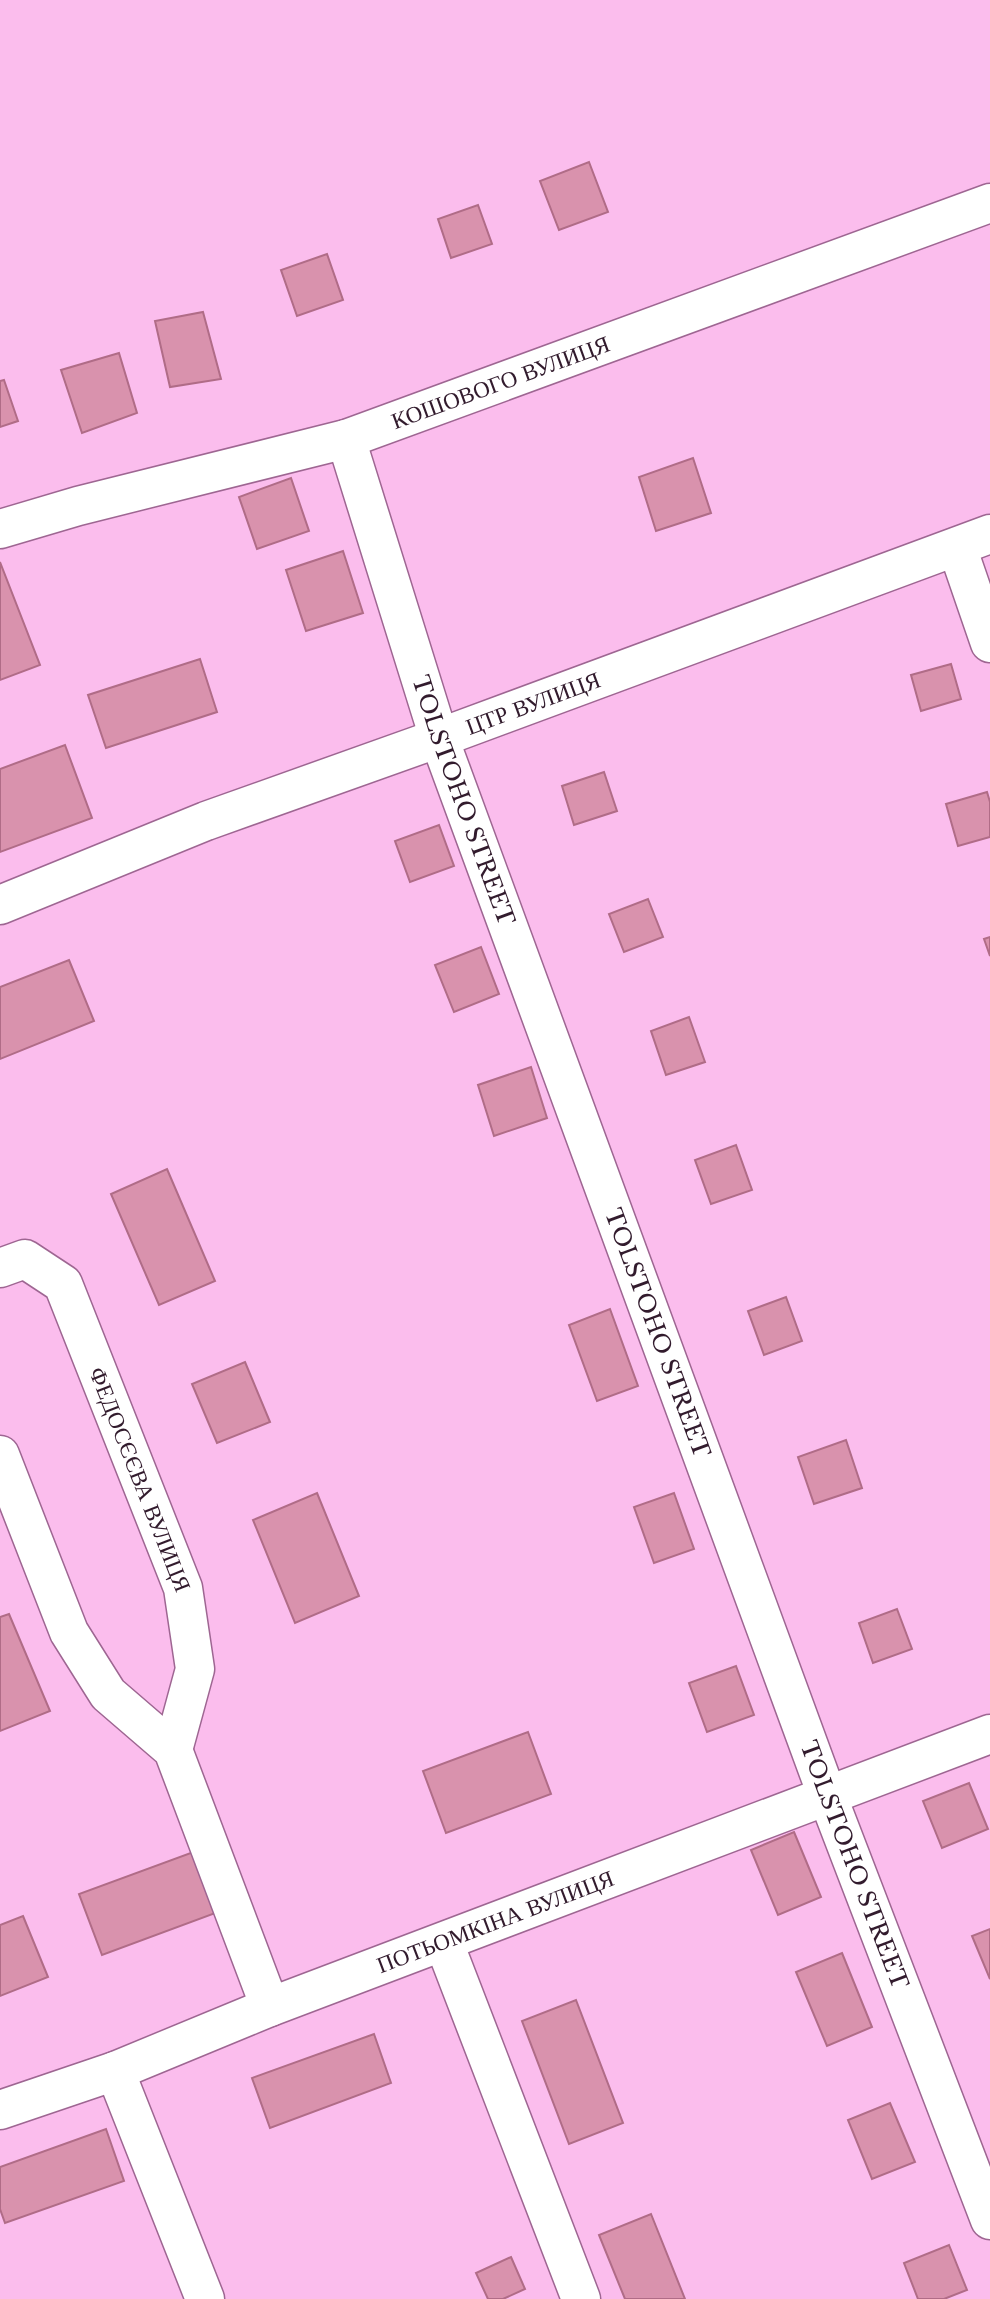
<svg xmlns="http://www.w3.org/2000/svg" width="990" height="2299" viewBox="0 0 990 2299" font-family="'Libre Baskerville',serif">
  <rect width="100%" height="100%" fill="#fbbded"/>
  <g fill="#d992ad" stroke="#b06c87" stroke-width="2">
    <polygon points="589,162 608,212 559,230 540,181"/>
    <polygon points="478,205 492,244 451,258 438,219"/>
    <polygon points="327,254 343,300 297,316 281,270"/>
    <polygon points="203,312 221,379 170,387 155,321"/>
    <polygon points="119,353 137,413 82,433 61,370"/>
    <polygon points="4,380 18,421 0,427 0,381"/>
    <polygon points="693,458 711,513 656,531 639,477"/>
    <polygon points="291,478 309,531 257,549 239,497"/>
    <polygon points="343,551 363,613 306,631 286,570"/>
    <polygon points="0,562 40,665 0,680"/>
    <polygon points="200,659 217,712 106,748 88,695"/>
    <polygon points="951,664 961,699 921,711 911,675"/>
    <polygon points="65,745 92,818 0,852 0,769"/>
    <polygon points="604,772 617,811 574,825 562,786"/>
    <polygon points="987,792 990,802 990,837 958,846 946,804"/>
    <polygon points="439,825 454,866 410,882 395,841"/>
    <polygon points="648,899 663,937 624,952 609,914"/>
    <polygon points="990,937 990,956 984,939"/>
    <polygon points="481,947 499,994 454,1012 435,965"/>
    <polygon points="69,960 94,1021 0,1059 0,987"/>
    <polygon points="689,1017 705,1062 666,1075 651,1031"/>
    <polygon points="531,1067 547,1118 494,1136 478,1085"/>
    <polygon points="736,1145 752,1190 711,1204 695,1160"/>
    <polygon points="167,1169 215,1281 159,1305 111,1194"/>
    <polygon points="786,1297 802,1341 764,1355 748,1311"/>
    <polygon points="610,1309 638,1386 597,1401 569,1325"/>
    <polygon points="245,1362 270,1422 217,1443 192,1384"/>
    <polygon points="846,1440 862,1488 814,1504 798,1457"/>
    <polygon points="317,1493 359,1596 295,1623 253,1520"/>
    <polygon points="674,1493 694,1549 654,1563 634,1507"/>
    <polygon points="897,1609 912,1649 873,1663 859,1623"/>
    <polygon points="9,1614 50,1711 0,1731 0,1617"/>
    <polygon points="736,1666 754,1715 707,1732 689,1683"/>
    <polygon points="528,1732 551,1794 446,1833 423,1771"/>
    <polygon points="969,1783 988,1829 942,1848 923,1801"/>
    <polygon points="794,1832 821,1897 778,1915 751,1850"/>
    <polygon points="207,1847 229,1908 102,1955 79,1894"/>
    <polygon points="23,1916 48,1977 0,1996 0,1925"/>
    <polygon points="990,1929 990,1979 972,1936"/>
    <polygon points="842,1953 872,2027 827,2046 796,1972"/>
    <polygon points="576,2000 623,2123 569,2144 522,2021"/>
    <polygon points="374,2034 391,2083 270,2128 252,2078"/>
    <polygon points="890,2103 915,2162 872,2179 848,2120"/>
    <polygon points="106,2129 124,2181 5,2223 0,2209 0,2167"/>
    <polygon points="651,2214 685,2299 625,2299 599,2235"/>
    <polygon points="949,2245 967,2290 944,2299 918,2299 904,2263"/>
    <polygon points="511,2257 525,2289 503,2299 488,2299 476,2273"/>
  </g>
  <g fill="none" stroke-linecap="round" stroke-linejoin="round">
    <g stroke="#9e6692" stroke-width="41">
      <g id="minor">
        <path id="s1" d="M346 439 439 738 827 1795 990 2220"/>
        <path id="s2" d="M0 529 78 506 346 439 990 203"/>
        <polyline points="957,547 990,643"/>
        <path id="s3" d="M0 905 206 821 439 738 990 534"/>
        <path id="s4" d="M0 1268 25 1259 63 1284 183 1588 195 1669 173 1750"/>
        <polyline points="0,1455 69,1632 108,1694 173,1750 270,2007"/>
        <polyline points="444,1943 581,2299"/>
        <polyline points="115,2071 205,2299"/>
        <path id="s5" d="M0 2110 115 2071 270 2007 990 1734"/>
      </g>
    </g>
    <use href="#minor" stroke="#fff" stroke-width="38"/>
  </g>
  <g text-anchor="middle" stroke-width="7" stroke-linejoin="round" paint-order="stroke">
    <g font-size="23" fill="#321b2d" stroke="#fbbded">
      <text dy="8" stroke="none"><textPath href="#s2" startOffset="522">КОШОВОГО ВУЛИЦЯ</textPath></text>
      <text dy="8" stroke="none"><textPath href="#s3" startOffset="570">ЦТР ВУЛИЦЯ</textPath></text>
      <text dy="8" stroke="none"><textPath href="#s1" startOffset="380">TOLSTOHO STREET</textPath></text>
      <text dy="8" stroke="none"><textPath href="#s1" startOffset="947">TOLSTOHO STREET</textPath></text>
      <text dy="8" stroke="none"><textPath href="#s4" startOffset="282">ФЕДОСЄЄВА ВУЛИЦЯ</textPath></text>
      <text dy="8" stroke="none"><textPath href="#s1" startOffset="1514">TOLSTOHO STREET</textPath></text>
      <text dy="8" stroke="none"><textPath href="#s5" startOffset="530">ПОТЬОМКІНА ВУЛИЦЯ</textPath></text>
    </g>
  </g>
</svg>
